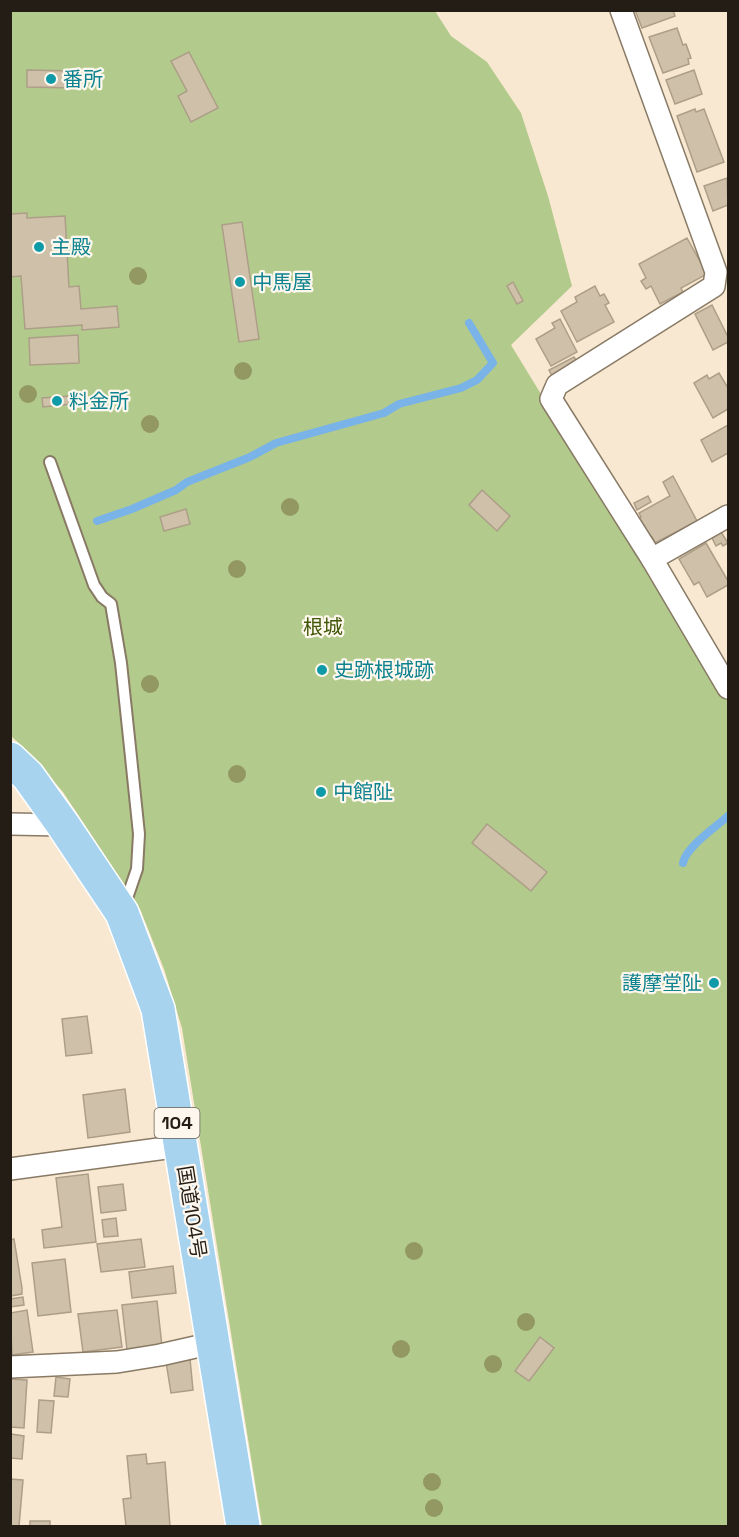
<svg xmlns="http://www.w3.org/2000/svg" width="739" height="1537" viewBox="0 0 739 1537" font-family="'Space Grotesk','Noto Sans JP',sans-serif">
  <rect width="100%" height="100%" fill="#f9e8d1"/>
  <polygon fill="#b2cb8c" points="11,11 435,11 451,36 487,62 521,113 548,196 572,286 511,345 728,700 728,1526 262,1526 182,1028 164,969 140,909 63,792 23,747 11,736"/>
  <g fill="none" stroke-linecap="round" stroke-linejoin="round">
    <g stroke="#79b3e8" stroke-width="8">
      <polyline points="97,521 132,509 176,490 187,482 250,457 276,443 384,413 399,404 461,388 477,380 493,363 469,323"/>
      <path d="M683 863C686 847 716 827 728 816"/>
    </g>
  </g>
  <g fill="#cfc0a9" stroke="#ad9e88" stroke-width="1.5">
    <polygon points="635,10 673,10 675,16 642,28"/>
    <polygon points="677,28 683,45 686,44 691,58 688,59 689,64 663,73 649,37"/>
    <polygon points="189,52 218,108 191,122 178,96 187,91 171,61"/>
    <polygon points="27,70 75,71 75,88 27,87"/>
    <polygon points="694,70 702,94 675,104 666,80"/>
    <polygon points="695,109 696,112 704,109 724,162 697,172 677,116"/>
    <polygon points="727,178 728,205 713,211 704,186"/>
    <polygon points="27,213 27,218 65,216 69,287 79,286 81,309 117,306 119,327 82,330 82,325 25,329 21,276 10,277 10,214"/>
    <polygon points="242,222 259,339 239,342 222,225"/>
    <polygon points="687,238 707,274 681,288 683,292 660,304 651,286 646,289 641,281 646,278 639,264"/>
    <polygon points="513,282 523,301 517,304 507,286"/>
    <polygon points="595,286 600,296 604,294 609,303 605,305 614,322 577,342 561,311 577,302 575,297"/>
    <polygon points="712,305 728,337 728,342 713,350 695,314"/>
    <polygon points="560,319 577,352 551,366 536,339 555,328 552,323"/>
    <polygon points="78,335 79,363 30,365 29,338"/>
    <polygon points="574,357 577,362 552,376 549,370"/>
    <polygon points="719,373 728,388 728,409 713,418 694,383 707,375 709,379"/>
    <polygon points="71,396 72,404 43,407 42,398"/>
    <polygon points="728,425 728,453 712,462 701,440"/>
    <polygon points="673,476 697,521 655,543 652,537 648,539 637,519 641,517 639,513 670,496 663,482"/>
    <polygon points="482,490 510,516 497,531 469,505"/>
    <polygon points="648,496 651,502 637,510 634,503"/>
    <polygon points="186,509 190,524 164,531 160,517"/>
    <polygon points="721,532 728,543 723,546 721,543 716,546 712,538"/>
    <polygon points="706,543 728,581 728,585 707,597 699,582 694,585 679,559"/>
    <polygon points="487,824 547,872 531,891 472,843"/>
    <polygon points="87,1016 92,1053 66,1056 62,1019"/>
    <polygon points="125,1089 130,1132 88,1138 83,1095"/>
    <polygon points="88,1174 96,1242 44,1248 42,1230 62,1227 56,1178"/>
    <polygon points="123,1184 126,1210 101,1213 98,1187"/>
    <polygon points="116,1218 118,1236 104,1237 102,1220"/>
    <polygon points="14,1239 22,1288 22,1294 10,1296 10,1240"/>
    <polygon points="141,1239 145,1267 101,1272 97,1244"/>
    <polygon points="65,1259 71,1312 38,1316 32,1263"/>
    <polygon points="173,1266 176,1293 132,1298 129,1272"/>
    <polygon points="23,1297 24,1305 10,1307 10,1299"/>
    <polygon points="157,1301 162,1346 127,1350 122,1305"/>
    <polygon points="27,1310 33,1352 12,1355 10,1313"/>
    <polygon points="117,1310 122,1347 83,1352 78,1314"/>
    <polygon points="540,1337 554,1348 529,1381 515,1371"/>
    <polygon points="190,1359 193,1390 171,1393 166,1362"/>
    <polygon points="56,1377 70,1379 68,1397 54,1396"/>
    <polygon points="10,1379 27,1380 24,1428 10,1427"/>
    <polygon points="39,1400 54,1401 51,1433 37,1432"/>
    <polygon points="11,1434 24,1436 22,1459 10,1458"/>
    <polygon points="146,1454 147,1464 165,1462 170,1526 126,1526 123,1499 131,1498 127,1456"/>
    <polygon points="10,1479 23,1480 19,1526 10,1526"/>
    <rect x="30" y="1521" width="20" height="5"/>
  </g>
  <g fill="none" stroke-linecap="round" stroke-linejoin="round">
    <g stroke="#887a65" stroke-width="14">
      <polyline id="lane" points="50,462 94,585 102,597 111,604 121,663 129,738 139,834 137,869 125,904"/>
    </g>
    <g stroke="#887a65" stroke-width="24">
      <g id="street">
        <polyline points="621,10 716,272 714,286 557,385 551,399 652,559 728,688"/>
        <polyline points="652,559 728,516"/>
        <polyline points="10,824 63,825"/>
        <polyline points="10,1169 181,1146"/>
        <polyline points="10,1367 117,1362 160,1355 213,1343"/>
      </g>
    </g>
    <g stroke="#fff" stroke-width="36">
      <polyline id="highway" points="10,759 28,776 63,825 122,913 158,1009 243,1526"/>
    </g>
    <use href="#lane" stroke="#fff" stroke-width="10"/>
    <use href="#street" stroke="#fff" stroke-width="21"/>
    <use href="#highway" stroke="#a7d3ef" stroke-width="33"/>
  </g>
  <g fill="#939862">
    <circle cx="138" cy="276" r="9"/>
    <circle cx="243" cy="371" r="9"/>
    <circle cx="28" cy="394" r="9"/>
    <circle cx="150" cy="424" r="9"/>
    <circle cx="290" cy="507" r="9"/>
    <circle cx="237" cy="569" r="9"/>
    <circle cx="150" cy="684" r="9"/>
    <circle cx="237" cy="774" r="9"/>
    <circle cx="414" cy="1251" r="9"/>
    <circle cx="526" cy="1322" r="9"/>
    <circle cx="401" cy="1349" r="9"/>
    <circle cx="493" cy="1364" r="9"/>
    <circle cx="432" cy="1482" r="9"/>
    <circle cx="434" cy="1508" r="9"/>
  </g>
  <g fill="#0f9aa8" stroke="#fef7ee" stroke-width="2">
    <circle cx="51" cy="79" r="6"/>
    <circle cx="39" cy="247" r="6"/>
    <circle cx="240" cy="282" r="6"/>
    <circle cx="57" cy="401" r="6"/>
    <circle cx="322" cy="670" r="6"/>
    <circle cx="321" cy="792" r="6"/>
    <circle cx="714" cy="983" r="6"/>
  </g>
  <g text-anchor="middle" stroke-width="4.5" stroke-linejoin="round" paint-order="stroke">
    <rect fill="#fef7ee" stroke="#655e56" stroke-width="1.5" x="154.5" y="1108" width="45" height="30" rx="4.5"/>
    <g font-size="18" font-weight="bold" fill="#231d15">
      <text x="177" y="1129">104</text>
    </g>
    <g font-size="20" fill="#0d838f" stroke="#fef7ee" text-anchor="start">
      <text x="63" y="86">番所</text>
      <text x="51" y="254">主殿</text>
      <text x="252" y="289">中馬屋</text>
      <text x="69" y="408">料金所</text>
      <text x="334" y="677">史跡根城跡</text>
      <text x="333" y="799">中館阯</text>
      <text x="702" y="990" text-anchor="end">護摩堂阯</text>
    </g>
    <g font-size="20" fill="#405707" stroke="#fef7ee">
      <text x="323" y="634">根城</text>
    </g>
    <g font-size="20" fill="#231d15" stroke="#fef7ee">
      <text transform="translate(192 1212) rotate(81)" y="7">国道104号</text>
    </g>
  </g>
  <rect width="739" height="1537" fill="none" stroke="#231d15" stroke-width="24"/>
</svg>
